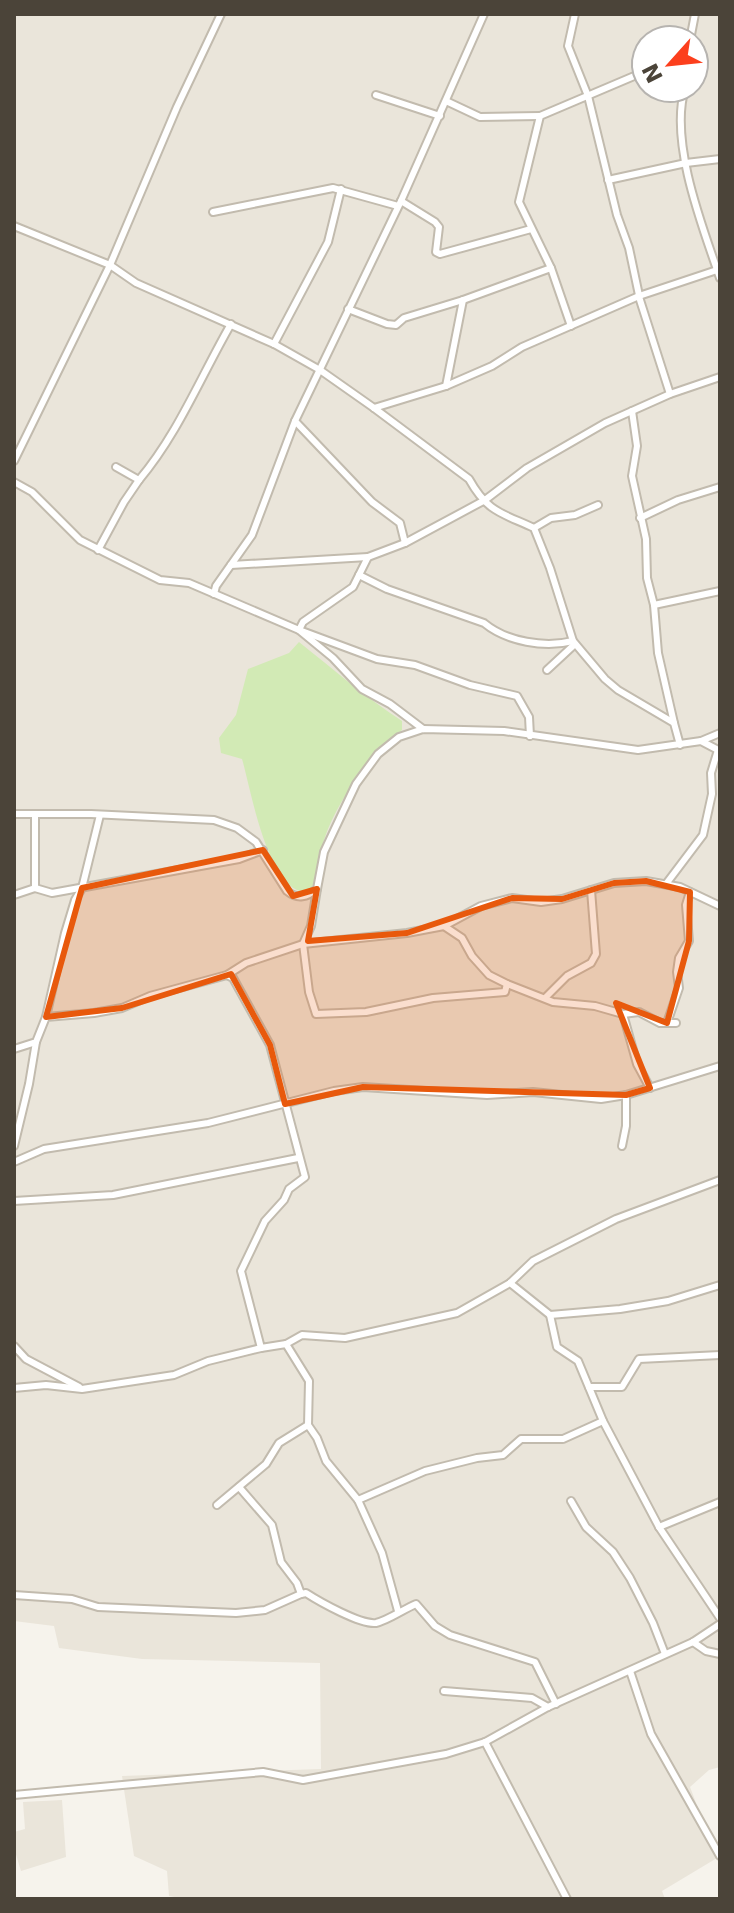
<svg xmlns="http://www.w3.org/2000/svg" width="734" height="1913" viewBox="0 0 734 1913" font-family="'DejaVu Sans',sans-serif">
  <rect width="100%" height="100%" fill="#f6f3ec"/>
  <g fill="#eae5da" fill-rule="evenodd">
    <path d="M14 14H720V1767L709 1770 690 1787 717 1858 662 1891 665 1899H185L169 1896 167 1871 134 1856 122 1776 321 1769 320 1663 142 1659 59 1648 54 1626 14 1621ZM646 40H694V88H646Z"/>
    <polygon points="62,1800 66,1857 21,1871 14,1848 14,1832 25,1829 23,1802"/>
  </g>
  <path fill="#d2eab5" d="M299 642C333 669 365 697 402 721V730C371 754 336 802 324 840 318 858 321 878 308 892 268 895 251 789 242 759L221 753 219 738 236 715 248 669 289 653Z"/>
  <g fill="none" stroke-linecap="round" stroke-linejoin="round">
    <g stroke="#c2bbae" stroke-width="10">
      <g id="minor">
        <polyline points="575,14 568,46 588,96 617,215 629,248 640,300 670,394"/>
        <polyline points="690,40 695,14"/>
        <path d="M685 88C669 141 702 226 720 278"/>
        <polyline points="376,95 440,116"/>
        <polyline points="446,101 480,117 540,116"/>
        <polyline points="608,180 686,163 720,159"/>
        <polyline points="401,201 435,222 439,227 436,252 440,254 531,229"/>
        <polyline points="213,212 333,188 398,206"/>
        <path d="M14 226 110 265 136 283 274 344 320 370 374 408 469 479C488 513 502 513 534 528L550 568 573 641 605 679 618 690 674 723 680 745"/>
        <polyline points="348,309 387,324 396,325 404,318 463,300 551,268"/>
        <polyline points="571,326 551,268 519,202 540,116 646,71"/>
        <polyline points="274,344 328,242 341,189"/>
        <polyline points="446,386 463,300"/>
        <polyline points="374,408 446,386 492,366 522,347 639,296 720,269"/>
        <polyline points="632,411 637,446 632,476 646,539 647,578 654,605 720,591"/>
        <polyline points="14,461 110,265 177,107 221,14"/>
        <path d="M116 467 139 480C178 434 201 376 231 324"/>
        <polyline points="14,482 32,492 80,540 160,580 189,583 299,630 333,658 362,689 390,704 423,729"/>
        <polyline points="640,518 678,500 720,487"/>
        <polyline points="534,528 551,518 575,515 598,505"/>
        <polyline points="405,543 400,523 372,502 295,421 401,201 484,14"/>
        <polyline points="98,550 124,502 139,480"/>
        <polyline points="231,565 368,557"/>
        <path d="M359 575 387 589 484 623C507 642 545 648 573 641"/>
        <polyline points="214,594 216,586 252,535 295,421"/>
        <polyline points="654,605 658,653 674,723"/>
        <polyline points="547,670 575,644"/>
        <polyline points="530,736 529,717 517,696 470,685 415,665 377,659 299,630 303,622 353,587 368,557 405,543 485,500 527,468 605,423 670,394 720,377"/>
        <polyline points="701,741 720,733"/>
        <path d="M14 814H91L214 820 237 828 256 842 287 891C298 900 307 897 317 889L324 852 356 784 378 754 399 737 423 729 504 731 638 750 701 741 720 751"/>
        <polyline points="666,884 703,835 712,794 711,773 718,750"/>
        <polyline points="35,888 52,893 239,859 263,850"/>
        <polyline points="317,889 311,926 303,944 309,992 316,1014 366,1012 433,998 505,992 507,984"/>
        <polyline points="14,895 35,888 35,814"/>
        <polyline points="444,926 462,938 472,956 489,975 507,984 553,1002 595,1006 623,1014 639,1012 660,1023 676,1023"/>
        <polyline points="227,975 233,978 270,1045 305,1177 289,1189 284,1200 265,1221 241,1271 261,1348 286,1344"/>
        <polyline points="545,998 567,976 591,963 596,954 591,890"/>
        <polyline points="623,1014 637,1064 650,1088"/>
        <polyline points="46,1017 65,933 75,900 82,888 100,815"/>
        <polyline points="667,1023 679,988 677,972 679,958 689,941 686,905 690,892"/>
        <polyline points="14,1049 36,1042 46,1017 94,1013 122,1008 150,996 227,975 246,963 303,944 407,933 444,926 481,906 512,898 541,902 562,899 614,883 646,881 680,887 720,906"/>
        <polyline points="14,1146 29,1084 36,1042"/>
        <polyline points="622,1146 626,1126 626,1095"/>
        <polyline points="14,1162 44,1149 208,1123 334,1091 363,1087 487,1095 533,1092 601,1099 626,1095 720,1066"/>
        <polyline points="14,1201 113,1195 298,1158"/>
        <polyline points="510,1283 550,1315 557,1347 578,1361 603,1421 659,1527 720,1618"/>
        <polyline points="550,1315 620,1309 668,1301 720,1285"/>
        <polyline points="14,1346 26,1359 79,1387"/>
        <polyline points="589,1387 622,1387 639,1359 720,1355"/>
        <polyline points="14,1388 46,1385 82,1389 174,1375 208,1361 261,1348"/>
        <polyline points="308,1425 309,1381 286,1344 302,1335 345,1338 457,1313 510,1283 533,1261 616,1219 720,1180"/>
        <path d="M239 1487 272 1525 281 1562 297 1583 301 1594 306 1593C320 1602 361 1625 376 1623 387 1621 404 1609 416 1604L435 1626 450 1635 535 1662 556 1704"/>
        <polyline points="571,1501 586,1527 613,1552 630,1578 653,1623 665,1654"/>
        <polyline points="217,1505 266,1464 279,1443 308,1425 317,1438 326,1461 358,1500"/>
        <polyline points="659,1527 720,1502"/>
        <polyline points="14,1595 72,1599 98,1607 236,1613 265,1610 301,1594"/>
        <polyline points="398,1611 382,1553 358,1500 425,1471 477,1458 503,1455 521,1439 563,1439 603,1421"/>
        <polyline points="693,1642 706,1651 720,1654"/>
        <polyline points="630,1671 651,1734 720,1856"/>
        <polyline points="444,1691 532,1698 548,1707"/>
        <polyline points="485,1742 567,1899"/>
        <polyline points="14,1795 263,1772 303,1780 446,1754 485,1742 548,1707 693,1642 720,1624"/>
      </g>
    </g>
    <use href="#minor" stroke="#fff" stroke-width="6"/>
  </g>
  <path fill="#e8590c" fill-opacity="0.2" stroke="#e8590c" stroke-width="6" stroke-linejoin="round" d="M263 850 293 896 317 889 308 941 407 933 512 898 562 899 614 883 646 881 690 892 689 941 667 1023 616 1003 650 1088 626 1095 363 1087 285 1104 270 1045 231 974 122 1008 46 1017 82 888Z"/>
  <rect width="734" height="1913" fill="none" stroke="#4b4439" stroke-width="32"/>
  <g transform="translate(670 64) rotate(243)"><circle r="38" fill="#ffffff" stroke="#b7b4b0" stroke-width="2"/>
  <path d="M0-6L14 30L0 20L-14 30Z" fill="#fc3f1d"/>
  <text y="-12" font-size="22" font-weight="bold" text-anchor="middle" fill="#4b4439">N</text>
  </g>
</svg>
